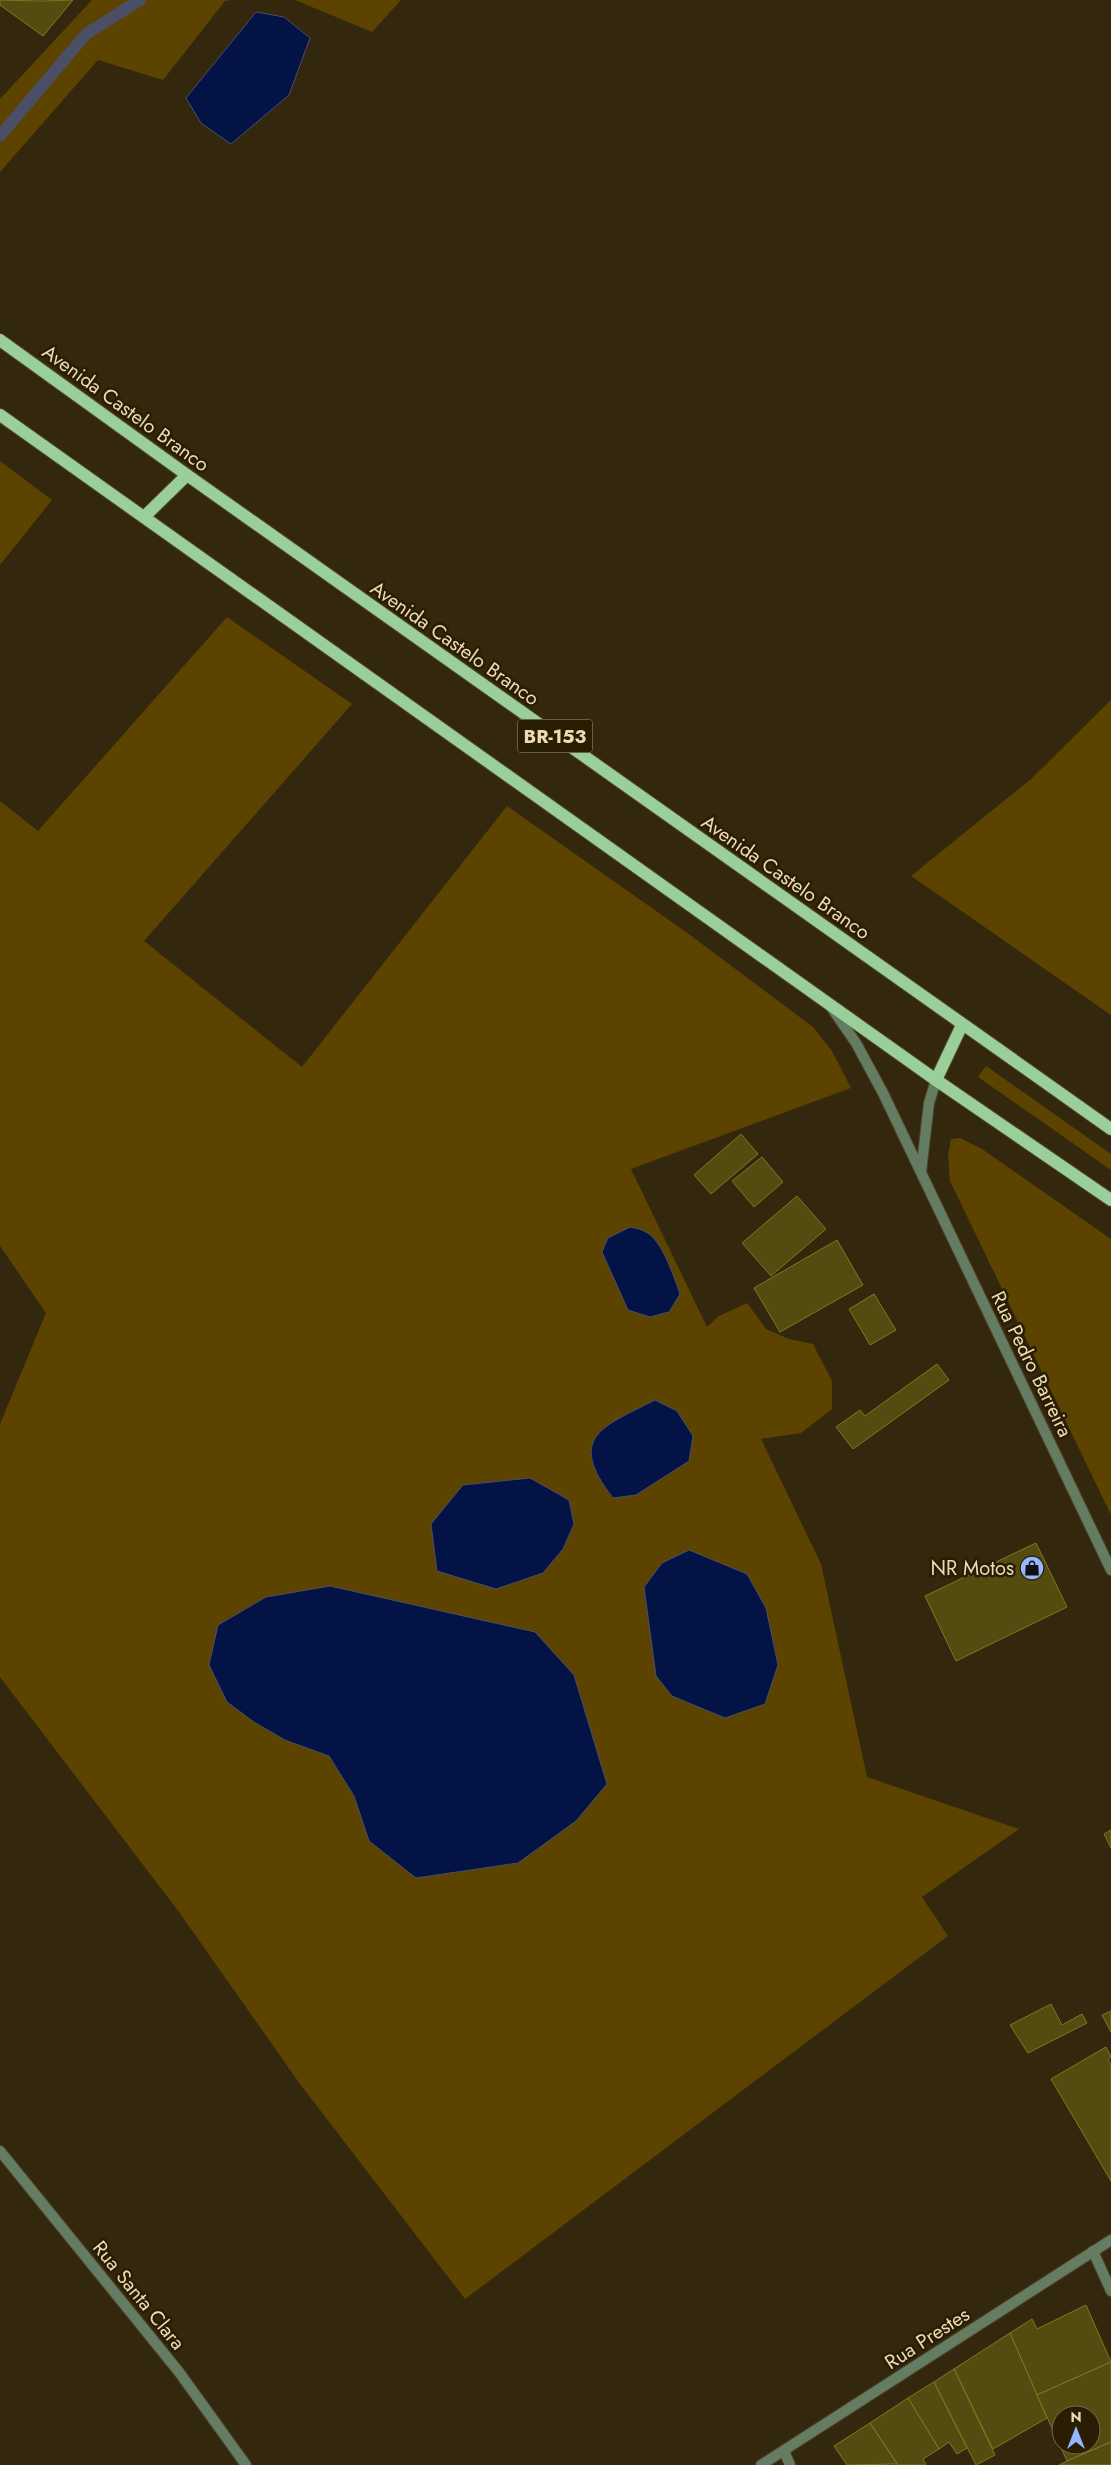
<svg xmlns="http://www.w3.org/2000/svg" width="1111" height="2465" viewBox="0 0 1111 2465" font-family="Jost,sans-serif">
  <rect width="100%" height="100%" fill="#33270e"/>
  <g fill="#5d4300" fill-rule="evenodd">
    <polygon points="92,0 232,0 225,1 163,80 98,60 0,172 0,99"/>
    <polygon points="295,0 401,0 372,32"/>
    <polygon points="0,461 52,500 0,565"/>
    <path d="M227 617 352 704 144 941 302 1067 507 806 686 932 813 1027 832 1051 851 1088 631 1169 707 1327 719 1316 747 1303 766 1329 789 1339 813 1344 832 1381V1409L801 1433 761 1439 821 1564 867 1777 1019 1829 922 1897 948 1936 465 2299 300 2084 179 1912 0 1677V1424L46 1313 0 1246V801L38 831ZM574 1675 587 1721 518 1863 467 1870 369 1841 354 1796 329 1756 285 1740 254 1722 227 1702Z"/>
    <polygon points="1111,700 1111,1015 911,876 1031,779"/>
    <polygon points="986,1066 1111,1154 1111,1170 978,1077"/>
    <polygon points="960,1138 982,1149 1111,1239 1111,1515 950,1181 948,1155 951,1139"/>
  </g>
  <g fill="#031346" stroke="#4a4f67">
    <polygon points="256,12 284,17 310,38 289,95 231,144 201,123 186,98"/>
    <path d="M630 1227C635 1228 641 1229 646 1232 662 1240 674 1277 680 1294L669 1312 650 1317 628 1310 602 1252 608 1238Z"/>
    <path d="M655 1400 677 1411 693 1436 689 1461 636 1495 613 1498C566 1437 602 1427 655 1400Z"/>
    <polygon points="530,1478 569,1500 574,1524 563,1549 543,1573 496,1589 437,1571 431,1524 463,1485"/>
    <polygon points="689,1550 747,1574 766,1608 778,1665 765,1704 725,1718 672,1696 656,1676 644,1587 662,1563"/>
    <polygon points="330,1586 535,1632 574,1675 607,1784 576,1821 518,1863 416,1878 369,1841 354,1796 329,1756 285,1740 254,1722 227,1702 209,1665 218,1625 266,1597"/>
  </g>
  <g fill="none" stroke-linecap="round" stroke-linejoin="round">
    <polyline stroke="#4a4f67" stroke-width="12" points="0,136 86,34 140,0"/>
  </g>
  <g fill="#524c10" stroke="#81791d" fill-rule="evenodd">
    <polygon points="0,0 42,1 73,0 43,36 0,5"/>
    <polygon points="741,1134 758,1154 711,1194 694,1175"/>
    <polygon points="762,1157 783,1182 754,1207 732,1181"/>
    <polygon points="797,1196 826,1229 771,1276 742,1243"/>
    <polygon points="837,1240 863,1285 780,1332 754,1288"/>
    <polygon points="874,1294 896,1330 870,1345 849,1309"/>
    <polygon points="937,1364 949,1380 853,1449 836,1427 860,1410 865,1416"/>
    <polygon points="1036,1543 1067,1607 956,1661 925,1596"/>
    <polygon points="1111,1830 1111,1848 1104,1834"/>
    <polygon points="1051,2004 1062,2025 1082,2014 1087,2023 1028,2053 1010,2025"/>
    <polygon points="1111,2011 1111,2032 1102,2015"/>
    <polygon points="1106,2047 1111,2057 1108,2060 1111,2065 1111,2181 1051,2079"/>
    <polygon points="1086,2305 1111,2362 1037,2395 1010,2333 1032,2319 1037,2329"/>
    <polygon points="1010,2333 1047,2418 993,2449 954,2369"/>
    <path d="M1111 2362V2442L1067 2461 1037 2395ZM1061 2415H1091V2445H1061Z"/>
    <polygon points="954,2369 995,2455 976,2465 934,2382"/>
    <polygon points="934,2382 967,2448 957,2454 949,2442 939,2449 908,2398"/>
    <polygon points="908,2398 939,2449 923,2459 926,2465 898,2465 870,2423"/>
    <polygon points="870,2423 897,2464 847,2465 834,2446"/>
    <polygon points="1111,2442 1111,2465 1059,2465 1067,2461"/>
  </g>
  <g fill="none" stroke-linecap="round" stroke-linejoin="round">
    <g stroke="#514429" stroke-width="12">
      <g id="minor">
        <polyline points="0,2151 179,2372 246,2465"/>
        <polyline points="1093,2251 1111,2291"/>
        <polyline points="784,2451 790,2465"/>
        <polyline points="761,2465 1111,2240"/>
      </g>
    </g>
    <g stroke="#514429" stroke-width="12">
      <g id="tertiary">
        <polyline points="831,1007 856,1043 883,1093 1111,1570"/>
        <polyline points="921,1172 929,1103 936,1080"/>
      </g>
    </g>
    <g stroke="#514429" stroke-width="14">
      <g id="primary">
        <polyline points="0,340 187,475 1111,1129"/>
        <polyline points="0,415 936,1080 1111,1200"/>
        <polyline points="144,517 187,475"/>
        <polyline points="936,1080 962,1025"/>
      </g>
    </g>
    <use href="#minor" stroke="#637c62" stroke-width="10"/>
    <use href="#tertiary" stroke="#637c62" stroke-width="10"/>
    <use href="#primary" stroke="#9acf99" stroke-width="12"/>
  </g>
  <defs>
    <g id="shop-disc" transform="scale(1.25)"><circle r="9.5" fill="#94b7fd" stroke="#291e04"/><path d="M-5-2.5h2.3a2.7 3.5 0 0 1 5.4 0H5L5.5 6h-11ZM-1.5-2.5h3a1.5 2.3 0 0 0-3 0Z" fill="#111"/></g>
  </defs>
  <g fill-rule="evenodd">
    <use href="#shop-disc" x="1032" y="1568"/>
  </g>
  <g text-anchor="middle" stroke-width="5" stroke-linejoin="round" paint-order="stroke">
    <rect fill="#291e04" stroke="#b3a280" stroke-width="1" x="517.5" y="719.5" width="75" height="33" rx="4"/>
    <g font-size="19" font-weight="bold" fill="#eedbb5">
      <text x="555" y="743">BR-153</text>
    </g>
    <g font-size="20" fill="#eedbb5" stroke="#291e04">
      <text transform="translate(126 408) rotate(36)" y="7">Avenida Castelo Branco</text>
      <text transform="translate(455 643) rotate(35)" y="7">Avenida Castelo Branco</text>
      <text transform="translate(786 877) rotate(35)" y="7">Avenida Castelo Branco</text>
      <text transform="translate(1032 1364) rotate(64)" y="7">Rua Pedro Barreira</text>
      <text transform="translate(139 2295) rotate(51)" y="7">Rua Santa Clara</text>
      <text transform="translate(927 2338) rotate(-33)" y="7">Rua Prestes</text>
    </g>
    <g font-size="20" fill="#eedbb5" stroke="#291e04" text-anchor="end">
      <text x="1014" y="1575">NR Motos</text>
    </g>
  </g>
  <g transform="translate(1076 2430)"><circle r="24" fill="#291e04" stroke="#786a4b"/>
  <path d="M0-4L9 19L0 12L-9 19Z" fill="#94b7fd"/>
  <text y="-8" font-size="14" font-weight="bold" text-anchor="middle" fill="#eedbb5">N</text>
  </g>
</svg>
